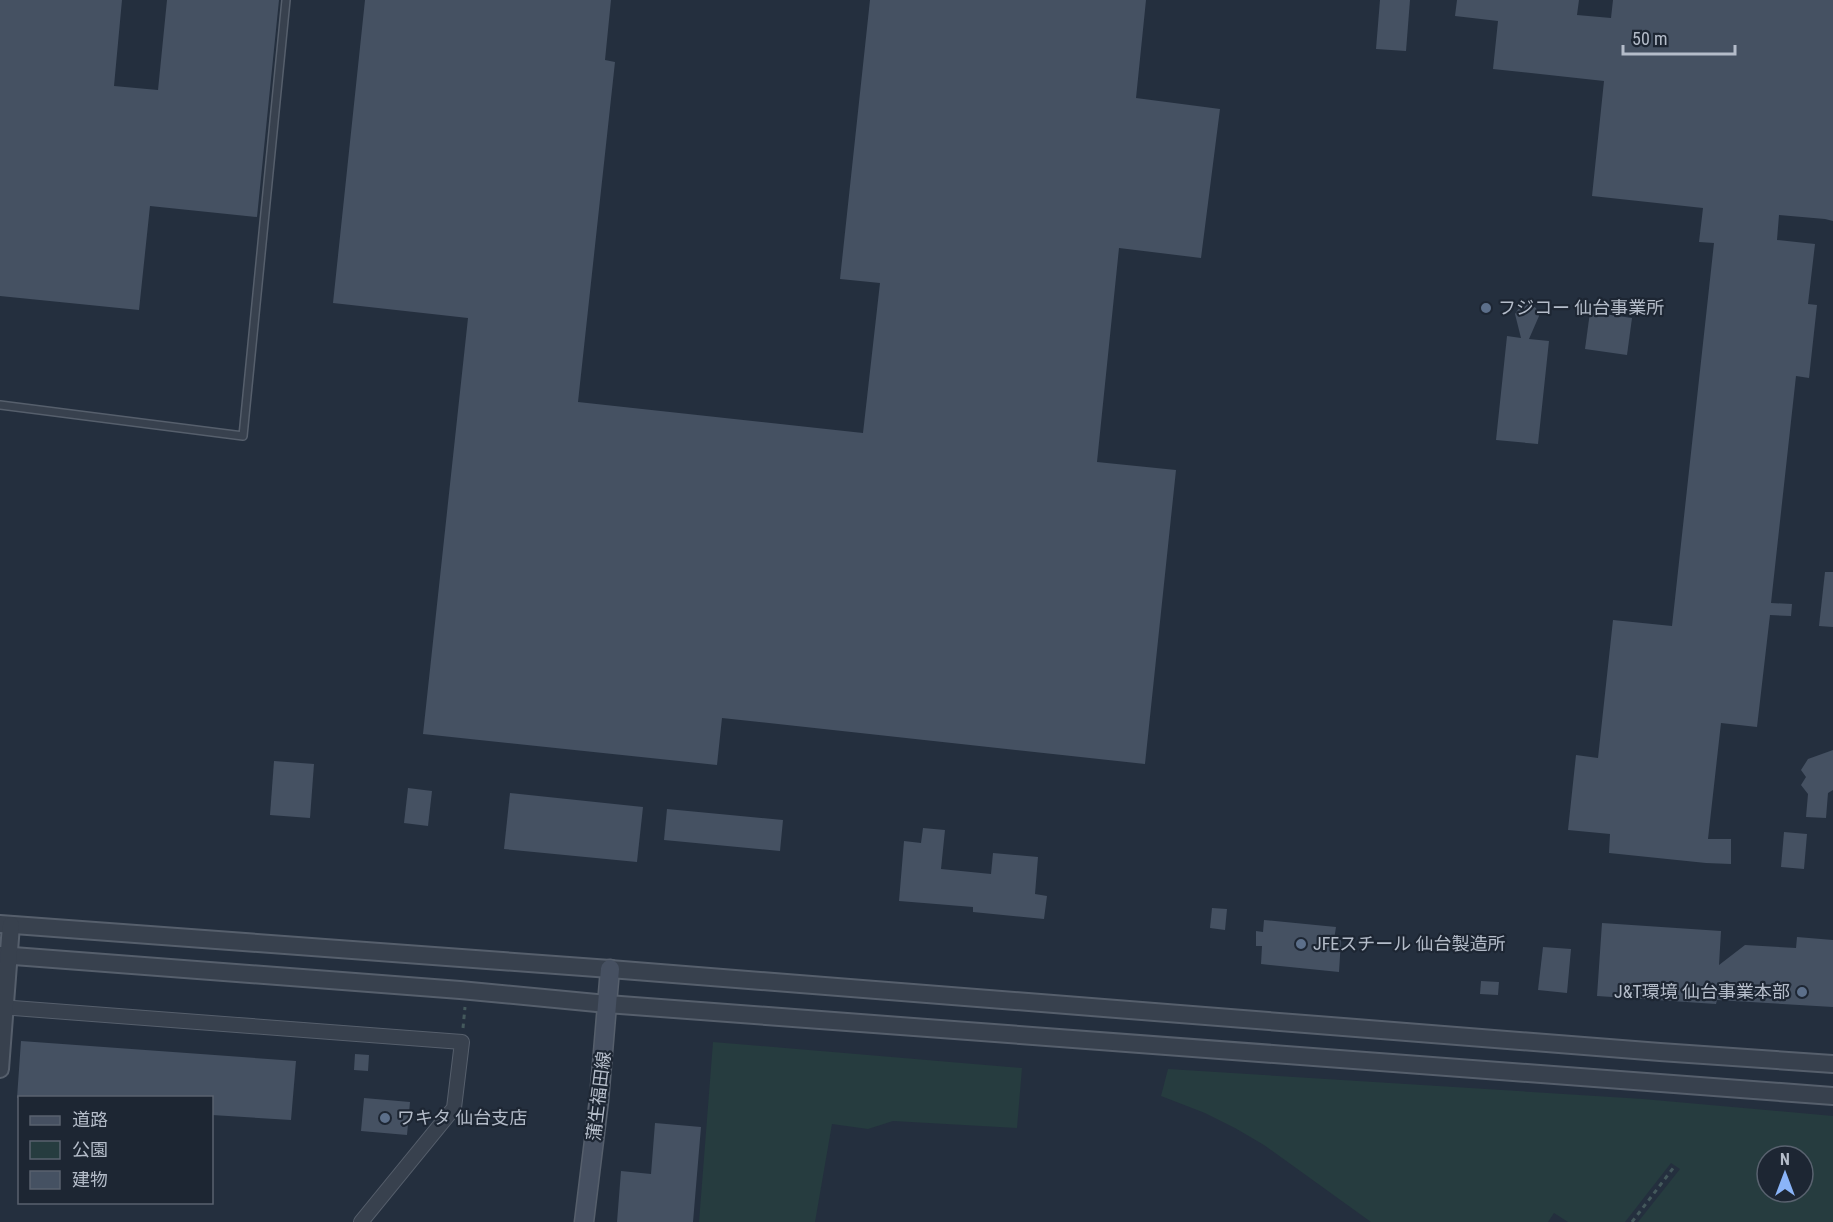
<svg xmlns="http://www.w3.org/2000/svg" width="1833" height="1222" viewBox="0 0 1833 1222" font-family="'Roboto Condensed','Noto Sans JP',sans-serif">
  <rect width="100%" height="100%" fill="#242f3e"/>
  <g fill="#263c3f" fill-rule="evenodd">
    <polygon points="713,1042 1022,1068 1017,1128 893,1121 868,1129 832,1124 815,1222 699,1222"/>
    <path d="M1168 1069 1643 1099 1833 1116V1222H1638L1680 1169 1671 1163 1625 1222H1568L1554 1213 1548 1222H1371L1264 1145 1235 1128 1205 1113 1161 1096ZM1767 1156H1803V1192H1767Z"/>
  </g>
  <g fill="#455162">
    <polygon points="0,0 122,0 114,86 158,90 167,0 279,0 257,217 150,206 139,310 0,296"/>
    <polygon points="365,0 611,0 605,60 615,62 578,402 863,433 880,283 840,279 870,0 1146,0 1136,98 1220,109 1201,258 1119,248 1097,462 1176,470 1145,764 722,718 717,765 423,734 468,318 333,303"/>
    <polygon points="1380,0 1410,0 1406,51 1376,49"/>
    <polygon points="1457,0 1579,0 1577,15 1611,18 1613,0 1833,0 1833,221 1825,219 1779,215 1777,240 1815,244 1808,304 1817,305 1809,378 1796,376 1771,603 1792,604 1791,616 1770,615 1757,727 1721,723 1708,839 1731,839 1731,864 1706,863 1609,853 1610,834 1568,830 1576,755 1598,758 1613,620 1672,626 1714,243 1699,242 1703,208 1592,196 1604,81 1493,69 1498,21 1455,16"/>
    <polygon points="1529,304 1536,308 1539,316 1529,339 1549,341 1538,444 1496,440 1507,336 1521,338 1515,314 1521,305"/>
    <polygon points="1590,312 1632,318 1627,355 1585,349"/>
    <polygon points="1825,572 1833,572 1833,627 1819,626"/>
    <polygon points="1833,750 1833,790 1828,793 1826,818 1806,817 1808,794 1801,785 1806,777 1801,770 1808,759"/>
    <polygon points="274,761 314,764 310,818 270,815"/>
    <polygon points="408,788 432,791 428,826 404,823"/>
    <polygon points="510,793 643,807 637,862 504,849"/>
    <polygon points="667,809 783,820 780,851 664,840"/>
    <polygon points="923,828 945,830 941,869 991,874 993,853 1038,857 1035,894 1047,896 1044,919 973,912 973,907 899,901 904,841 921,843"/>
    <polygon points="1784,832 1807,834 1804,869 1781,867"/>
    <polygon points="1212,908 1227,909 1225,930 1210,928"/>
    <polygon points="1264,920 1336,927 1334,940 1341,940 1339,972 1261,964 1262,946 1256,946 1256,931 1263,932"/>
    <polygon points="1602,923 1721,931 1719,965 1745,945 1796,948 1797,937 1833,940 1833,1007 1717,1000 1716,1004 1597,996"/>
    <polygon points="1543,947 1571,949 1567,993 1538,990"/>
    <polygon points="1481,981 1499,982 1498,995 1480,994"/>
    <polygon points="21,1041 296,1061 291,1120 212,1115 212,1098 17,1098"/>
    <polygon points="355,1054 369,1055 368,1071 354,1070"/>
    <polygon points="364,1098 410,1102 407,1135 361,1131"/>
    <polygon points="655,1123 701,1127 693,1222 617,1222 621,1171 651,1174"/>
  </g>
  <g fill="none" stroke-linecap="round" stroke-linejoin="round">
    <g stroke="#565f6c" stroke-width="10">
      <polyline id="service" points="0,405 243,436 286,0"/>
    </g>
    <g stroke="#565f6c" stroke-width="16">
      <polyline id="minor" points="0,1007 462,1042 454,1108 361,1222"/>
    </g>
    <g stroke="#565f6c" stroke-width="20">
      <g id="tertiary">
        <polyline points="0,924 610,969 1660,1052 1833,1064"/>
        <polyline points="0,955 460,990 607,1004 1833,1096"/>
        <polyline points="0,1069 11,925"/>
      </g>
    </g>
    <g stroke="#565f6c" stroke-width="21">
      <polyline id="secondary" points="584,1222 599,1100 610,969"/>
    </g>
    <g stroke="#44595c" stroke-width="3" stroke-dasharray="4.5 4.5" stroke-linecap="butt">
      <polyline points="463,1028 465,1007"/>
      <polyline points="1632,1222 1674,1167"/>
    </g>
    <use href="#service" stroke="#38414e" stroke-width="7"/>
    <use href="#minor" stroke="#38414e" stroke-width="14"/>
    <use href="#tertiary" stroke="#38414e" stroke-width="16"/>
    <use href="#secondary" stroke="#465061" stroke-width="18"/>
  </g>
  <g fill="#5c6f8a" stroke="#1d2633" stroke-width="2">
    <circle cx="1486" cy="308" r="6"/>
    <circle cx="1301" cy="944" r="6"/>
    <circle cx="1802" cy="992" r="6"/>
    <circle cx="385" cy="1118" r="6"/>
  </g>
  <g text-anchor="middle" stroke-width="4.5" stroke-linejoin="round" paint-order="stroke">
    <g font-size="18" fill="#b4bcc9" stroke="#1d2633" text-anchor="start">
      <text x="1498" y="314">フジコー 仙台事業所</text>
      <text x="1313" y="950">JFEスチール 仙台製造所</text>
      <text x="1790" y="998" text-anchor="end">J&amp;T環境 仙台事業本部</text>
      <text x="397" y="1124">ワキタ 仙台支店</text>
    </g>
    <g font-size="18" fill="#b4bcc9" stroke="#1d2633">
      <text transform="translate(599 1096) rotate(-83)" y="6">蒲生福田線</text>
    </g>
  </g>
  <rect x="18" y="1096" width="195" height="108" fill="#1d2633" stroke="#59626f" stroke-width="1.5"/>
  <rect x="30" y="1116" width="30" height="9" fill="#465061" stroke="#59626f" stroke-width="1.5"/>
  <text x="72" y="1126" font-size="18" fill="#b4bcc9">道路</text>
  <rect x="30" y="1141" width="30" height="18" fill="#263c3f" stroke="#59626f" stroke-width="1.5"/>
  <text x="72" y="1156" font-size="18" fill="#b4bcc9">公園</text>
  <rect x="30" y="1171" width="30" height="18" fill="#455162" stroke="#59626f" stroke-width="1.5"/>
  <text x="72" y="1186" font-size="18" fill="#b4bcc9">建物</text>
  <g transform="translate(1785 1174)"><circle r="28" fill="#1d2633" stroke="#59626f" stroke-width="1.5"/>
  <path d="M0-4.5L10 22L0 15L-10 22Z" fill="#8ab4f8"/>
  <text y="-9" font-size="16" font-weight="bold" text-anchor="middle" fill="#b4bcc9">N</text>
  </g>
  <path d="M1623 45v9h112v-9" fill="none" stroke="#b4bcc9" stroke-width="3"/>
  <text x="1632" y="45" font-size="18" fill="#b4bcc9" stroke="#1d2633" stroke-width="4.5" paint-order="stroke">50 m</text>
</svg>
